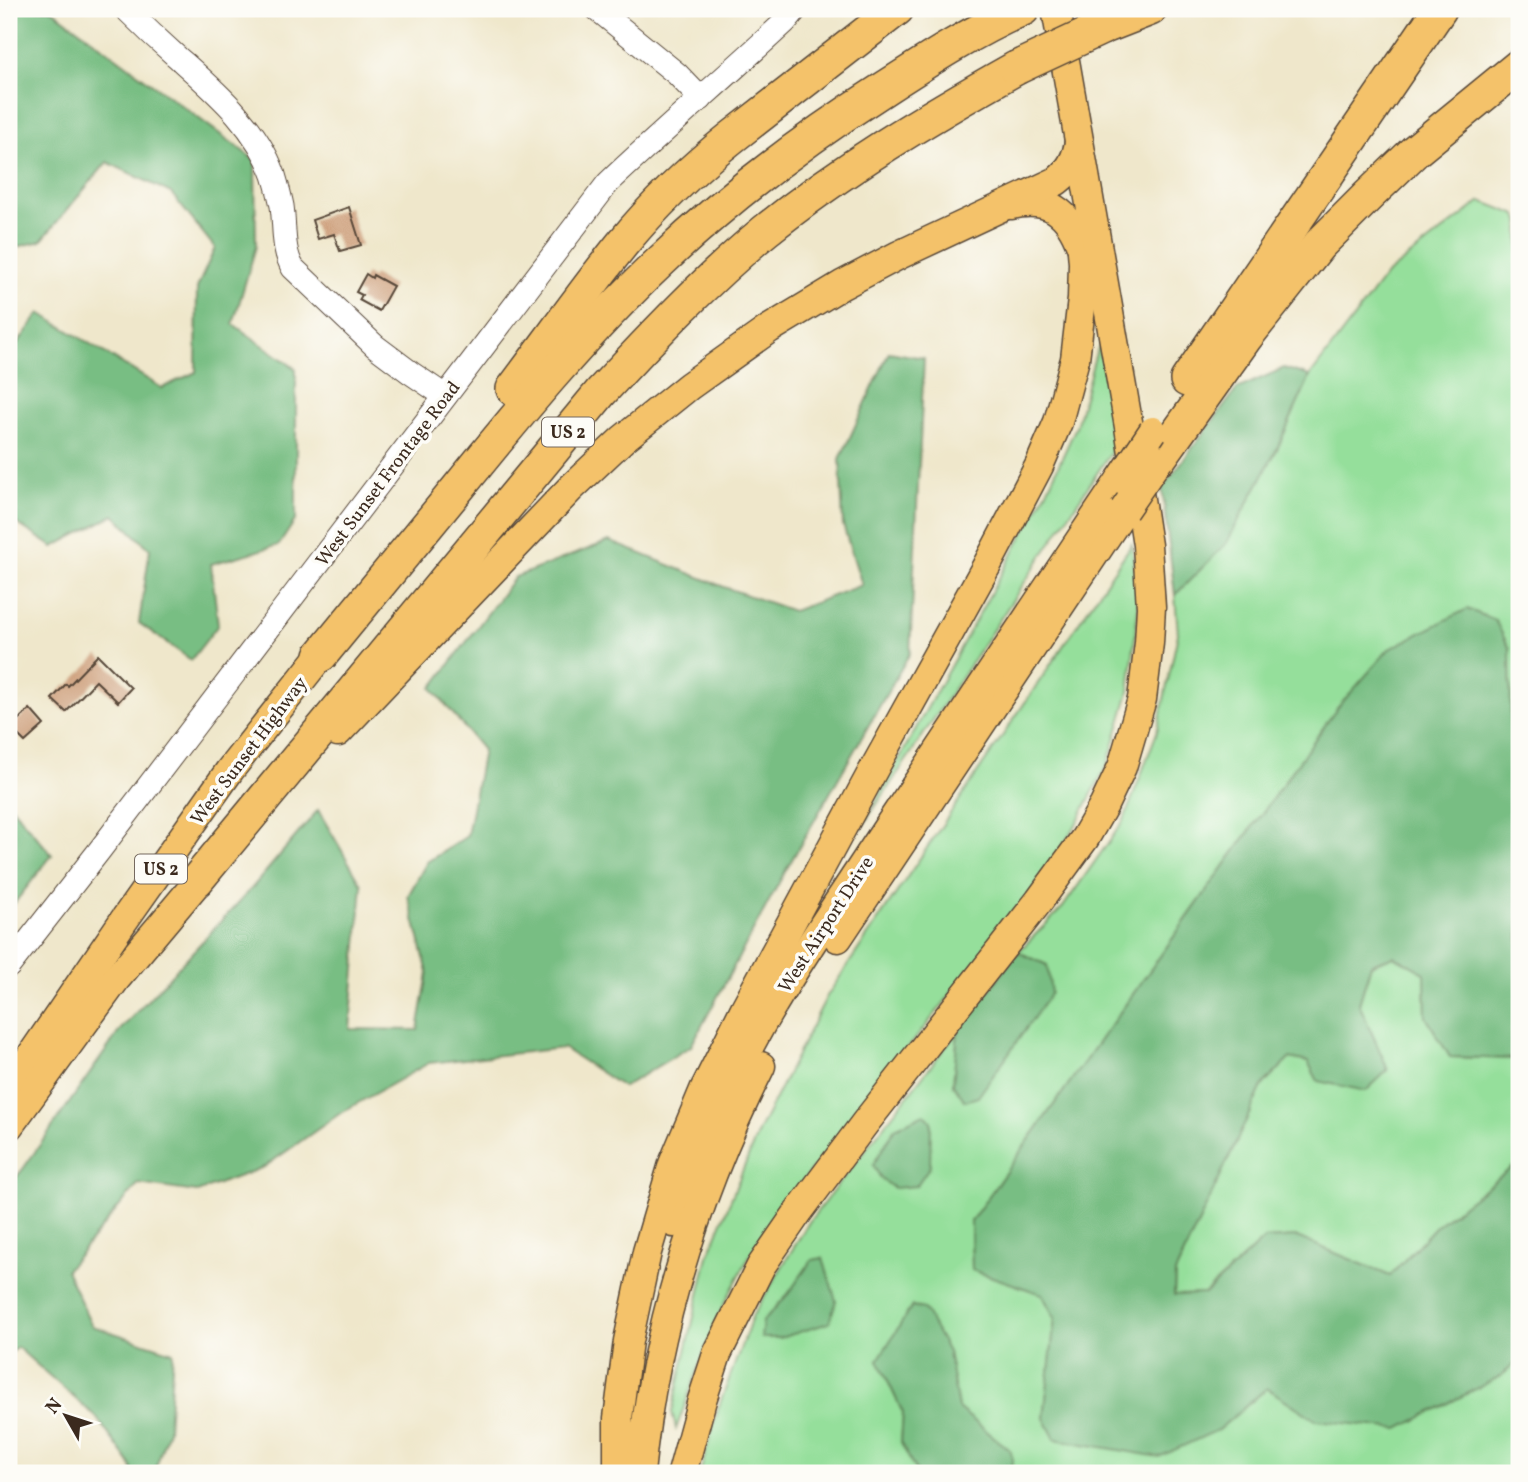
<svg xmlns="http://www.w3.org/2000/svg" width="1528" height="1482" viewBox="0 0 1528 1482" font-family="Vollkorn,serif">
  <rect width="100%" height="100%" fill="#fdfcf7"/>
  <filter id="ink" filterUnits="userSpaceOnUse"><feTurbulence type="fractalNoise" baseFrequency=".0143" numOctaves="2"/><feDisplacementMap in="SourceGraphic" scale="14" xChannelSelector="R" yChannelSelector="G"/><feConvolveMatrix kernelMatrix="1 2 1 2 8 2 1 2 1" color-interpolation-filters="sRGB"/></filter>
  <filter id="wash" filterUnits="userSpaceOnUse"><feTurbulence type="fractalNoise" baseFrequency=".00686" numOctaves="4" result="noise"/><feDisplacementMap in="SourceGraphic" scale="28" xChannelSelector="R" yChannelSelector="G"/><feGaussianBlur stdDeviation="1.57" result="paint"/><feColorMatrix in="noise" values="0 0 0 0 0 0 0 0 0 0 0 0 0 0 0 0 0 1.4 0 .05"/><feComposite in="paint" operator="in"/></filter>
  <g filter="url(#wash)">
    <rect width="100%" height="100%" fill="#efe7cb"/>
    <g fill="#95df9b" stroke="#68845c" stroke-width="2">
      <polygon points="1481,201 1517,215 1519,221 1519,737 1511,730 1510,649 1338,707 971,1221 972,1270 1042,1294 1055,1318 1044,1418 1218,1430 1267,1388 1316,1420 1501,1376 1519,1360 1519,1473 1009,1473 1013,1460 1010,1450 958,1408 948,1352 878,1360 903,1413 901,1443 917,1473 700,1473 719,1406 753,1315 809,1222 958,1031 953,1084 1047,965 1018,952 1063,907 1124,820 1157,732 1178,634 1175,595 1226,543 1277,449 1310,376 1386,275"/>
      <polygon points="1100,345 1115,446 860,830 1047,491 1076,427 1095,356"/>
      <polygon points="1132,544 1138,609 1129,692 1108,763 1073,830 1028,897 790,1197 749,1257 717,1318 676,1429 672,1412 708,1256 759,1130 827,996"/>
      <polygon points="1394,956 1425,973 1426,1017 1450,1057 1519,1059 1519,1167 1513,1167 1436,1226 1390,1276 1297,1237 1264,1239 1204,1294 1174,1296 1175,1273 1262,1086 1290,1058 1308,1062 1388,1070 1359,1004 1371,965"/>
    </g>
    <g fill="#78be83" stroke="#5a7450" stroke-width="2">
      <polygon points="9,9 51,9 255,160 256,246 233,324 296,369 296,519 279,545 211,564 218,625 191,660 139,623 150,549 114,515 53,547 9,518 9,355 40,313 162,388 196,372 197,288 215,248 171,193 107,162 41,241 9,249"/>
      <polygon points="889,352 924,358 910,653 782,877 691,1046 623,1087 563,1048 429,1063 342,1112 264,1167 197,1192 138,1184 66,1270 92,1326 173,1352 168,1430 154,1473 133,1473 131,1465 96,1417 17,1347 9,1355 9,1186 23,1169 121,1029 252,888 318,810 362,885 350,1029 418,1030 428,973 408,896 427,862 467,836 483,750 432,688 515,577 609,541 724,587 793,611 862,585 843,525 840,459"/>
      <polygon points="1284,368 1310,376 1277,449 1226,544 1175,595 1162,488 1237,389"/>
      <polygon points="1467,609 1495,620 1510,649 1511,730 1519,737 1519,1059 1450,1057 1426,1017 1425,973 1394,956 1371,964 1359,1004 1388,1070 1366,1091 1318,1081 1308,1062 1290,1058 1262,1086 1175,1273 1174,1295 1205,1294 1264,1239 1297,1237 1390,1276 1436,1226 1513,1167 1519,1167 1519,1360 1501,1376 1399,1429 1316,1420 1267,1388 1218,1430 1159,1457 1055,1439 1044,1418 1055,1318 1042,1294 972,1270 971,1221 1338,707 1389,649"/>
      <polygon points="9,804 52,855 9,910"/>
      <polygon points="1018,952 1047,965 1051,993 978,1097 965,1101 953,1084 958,1031"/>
      <polygon points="924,1114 931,1121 930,1166 916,1186 894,1188 882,1180 873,1165 895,1128"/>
      <polygon points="823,1258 836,1301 829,1323 780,1338 761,1338 763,1321 788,1294 812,1260"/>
      <polygon points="912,1306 924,1309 948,1352 958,1408 1010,1450 1013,1460 1009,1473 917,1473 901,1443 903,1413 878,1360"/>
    </g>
    <g id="blocks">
      <g fill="#d0a482">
        <polygon points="349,207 361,245 340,251 334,234 318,239 312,220"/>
        <polygon points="366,274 372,278 373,275 393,286 379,311 359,300 362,295 356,292"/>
        <polygon points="98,655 131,688 118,702 96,681 66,712 52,699 66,684 68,686"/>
        <polygon points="30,709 44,725 25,742 10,727"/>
      </g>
    </g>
  </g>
  <g filter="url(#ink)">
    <use href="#blocks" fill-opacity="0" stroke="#564638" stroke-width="2"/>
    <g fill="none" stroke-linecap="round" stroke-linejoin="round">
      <g stroke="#564638" stroke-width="25">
        <g id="minor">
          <path d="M126 9C142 25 159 41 176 56 215 91 256 125 274 175 277 185 280 196 282 206 285 227 282 250 293 268L375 346 411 373 445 396"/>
          <polyline points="597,9 677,74 701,99"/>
          <path d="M9 966 99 851 608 183C666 128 727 76 786 21L796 9"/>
        </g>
      </g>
      <g stroke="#564638" stroke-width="31">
        <g id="major">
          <path d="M1011 205C1049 197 1068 211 1081 246"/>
          <path d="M338 732 570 489 623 439 689 386 769 329 842 285 899 255 1057 181C1070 171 1077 158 1079 142"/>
          <polyline points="838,938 1124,510"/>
          <polyline points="9,1088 122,923 230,770 321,655"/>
          <polyline points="9,1126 116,979 211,866"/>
          <path d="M674 1223C698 1154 726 1088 761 1025 800 957 845 893 887 828 964 712 1042 596 1120 480"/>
          <polyline points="618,1473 618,1418 628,1341 647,1252 673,1164 704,1090 745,1008 876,765 986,567 1039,466 1058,422 1075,359 1082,299 1083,263 1081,240"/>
          <path d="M640 1473C654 1331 697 1193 761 1066"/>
          <polyline points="682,1473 702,1400 717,1354 761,1266 799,1211 865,1123 1039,901 1085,838 1104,805 1122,767 1142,699 1149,643 1151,607 1147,545 1129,427 1056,9"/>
        </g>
      </g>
      <g stroke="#564638" stroke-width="36">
        <g id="highway">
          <polyline points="1104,27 1150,9"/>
          <polyline points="1187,380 1440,9"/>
          <path d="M513 389C550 340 585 290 623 243 655 204 692 169 731 138L897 9"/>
          <polyline points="1159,459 1246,337 1319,245 1368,196 1415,151 1519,66"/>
          <path d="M321 655C367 599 413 543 459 487 522 409 586 332 660 262 728 197 805 139 885 88 930 59 975 30 1023 9"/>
          <path d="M197 880 601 392C653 336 706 280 765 231 843 168 929 117 1016 68"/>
        </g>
      </g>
      <use href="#minor" stroke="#fff" stroke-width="23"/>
      <use href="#major" stroke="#f4c26a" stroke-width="28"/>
      <use href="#highway" stroke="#f4c26a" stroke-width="33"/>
      <g stroke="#564638" stroke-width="31" stroke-linecap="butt">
        <g id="major-bridge">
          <polyline points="1120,480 1153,431"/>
          <polyline points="1124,510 1159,459"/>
        </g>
      </g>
      <g stroke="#564638" stroke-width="36" stroke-linecap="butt">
        <polyline id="highway-bridge" points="1016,68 1104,27"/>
      </g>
      <use href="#major-bridge" stroke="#f4c26a" stroke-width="28"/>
      <use href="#highway-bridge" stroke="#f4c26a" stroke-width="33"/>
    </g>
  </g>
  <g text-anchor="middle" stroke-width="7" stroke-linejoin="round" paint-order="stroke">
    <g fill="#fdfcf7" stroke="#75695f" stroke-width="2">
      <rect x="542" y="417.5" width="52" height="29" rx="5"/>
      <rect x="135" y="854.5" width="52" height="29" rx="5"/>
    </g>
    <g font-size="18" font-weight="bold" fill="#3b2a1e">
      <text x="568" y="438">US 2</text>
      <text x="161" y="875">US 2</text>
    </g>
    <g font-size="19" fill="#3b2a1e" stroke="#fdfcf7">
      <text transform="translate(387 473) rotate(-53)" y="7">West Sunset Frontage Road</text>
      <text transform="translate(248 750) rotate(-53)" y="7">West Sunset Highway</text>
      <text transform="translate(825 924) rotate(-57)" y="7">West Airport Drive</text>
    </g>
  </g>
  <rect width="1528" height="1482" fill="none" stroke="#fdfcf7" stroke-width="35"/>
  <g transform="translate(66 1416) rotate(309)" stroke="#fdfcf7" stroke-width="5" paint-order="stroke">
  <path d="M0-5L12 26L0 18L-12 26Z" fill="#3b2a1e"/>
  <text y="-10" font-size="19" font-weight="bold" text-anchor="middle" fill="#3b2a1e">N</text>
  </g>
</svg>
